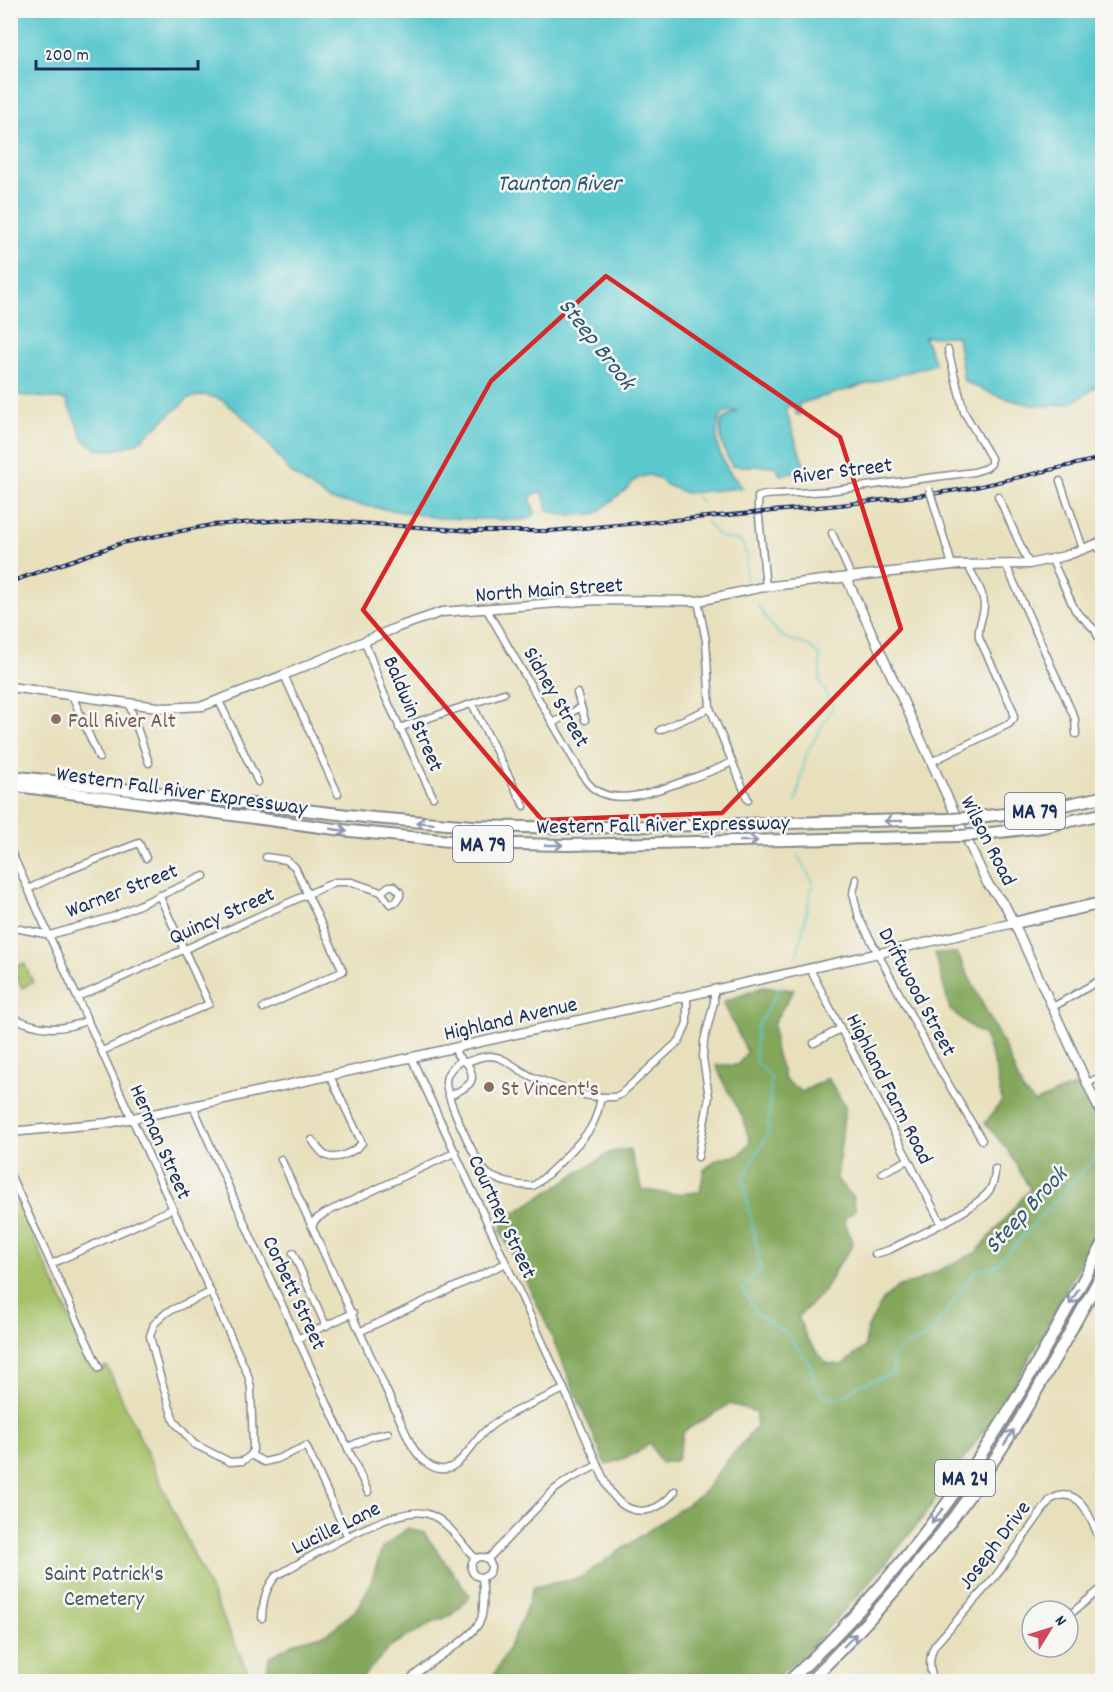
<svg xmlns="http://www.w3.org/2000/svg" width="1113" height="1692" viewBox="0 0 1113 1692" font-family="Dekko,sans-serif">
  <rect width="100%" height="100%" fill="#f6f6f2"/>
  <filter id="ink" filterUnits="userSpaceOnUse"><feTurbulence type="fractalNoise" baseFrequency=".0167" numOctaves="2"/><feDisplacementMap in="SourceGraphic" scale="12" xChannelSelector="R" yChannelSelector="G"/><feConvolveMatrix kernelMatrix="1 2 1 2 8 2 1 2 1" color-interpolation-filters="sRGB"/></filter>
  <filter id="wash" filterUnits="userSpaceOnUse"><feTurbulence type="fractalNoise" baseFrequency=".008" numOctaves="4" result="noise"/><feDisplacementMap in="SourceGraphic" scale="24" xChannelSelector="R" yChannelSelector="G"/><feGaussianBlur stdDeviation="1.35" result="paint"/><feColorMatrix in="noise" values="0 0 0 0 0 0 0 0 0 0 0 0 0 0 0 0 0 1.4 0 .05"/><feComposite in="paint" operator="in"/></filter>
  <g filter="url(#wash)">
    <rect width="100%" height="100%" fill="#e8e0bc"/>
    <g fill="#a6c167" stroke="#607862" stroke-width="1.5">
      <polygon points="24,963 33,982 22,988 12,969"/>
      <polygon points="10,1187 95,1372 107,1366 252,1681 11,1681"/>
    </g>
    <g fill="#84a75c" stroke="#506b5d" stroke-width="1.5">
      <polygon points="935,953 957,953 1006,1050 1023,1091 1035,1103 1063,1090 1083,1084 1102,1143 1102,1222 1041,1338 1006,1399 920,1521 877,1574 807,1651 773,1681 491,1681 518,1629 534,1587 580,1578 703,1493 725,1463 756,1427 756,1412 730,1404 684,1431 677,1460 661,1463 650,1443 637,1453 606,1465 543,1316 500,1230 508,1217 611,1152 629,1149 643,1190 672,1194 700,1192 704,1170 717,1159 740,1155 750,1142 742,1116 724,1084 716,1065 738,1065 747,1052 723,1002 763,987 794,990 774,1022 775,1049 785,1080 802,1092 828,1078 845,1106 837,1180 852,1196 856,1210 844,1219 853,1245 837,1267 824,1291 798,1317 807,1339 826,1363 841,1365 865,1347 867,1329 883,1300 899,1286 913,1283 977,1252 1030,1189 1007,1149 985,1123 1002,1101 994,1062 984,1035 974,1029 950,1010"/>
      <polygon points="408,1528 424,1533 470,1596 452,1615 432,1623 391,1646 359,1681 266,1681 269,1657 296,1642 326,1634 356,1610 370,1585 382,1548"/>
    </g>
    <path fill="#5cc9cf" stroke="#3c7c96" stroke-width="1.5" d="M11 10 1102 11V381C1093 389 1083 398 1072 402 1039 414 992 395 964 381L957 336 924 337 936 364 798 404 801 414 797 415 793 406 785 408 805 469 780 475 776 466H732C724 451 717 437 722 420L737 411 727 412 721 416C709 442 724 469 743 488L686 493 667 485 656 477 648 475 636 479 627 489 595 514 562 515 548 510 542 491 530 496 535 514 529 519 521 520 439 518 330 500 291 473 258 431 240 414 220 399 204 395 189 398 137 443 114 450 98 449 84 440 66 400 11 394Z"/>
    <g fill="none" stroke-linecap="round" stroke-linejoin="round">
      <g stroke="#5cc9cf" stroke-width="1.5">
        <polyline points="693,492 703,504"/>
        <polyline points="706,521 720,537 741,541 747,556 746,580"/>
        <polyline points="757,604 770,624 781,636 809,646 820,656 820,683 833,706 806,755 796,802"/>
        <polyline points="797,956 813,882 797,854"/>
        <polyline points="782,984 756,1029 755,1061 771,1077 768,1134 743,1178 761,1268 743,1288 755,1313 788,1334 811,1366 814,1381 822,1395 843,1397 855,1387 894,1373 892,1360 904,1346 930,1335 976,1270 993,1268 1095,1158"/>
      </g>
    </g>
  </g>
  <g filter="url(#ink)">
    <g fill="none" stroke-linecap="round" stroke-linejoin="round">
      <g stroke="#82888d" stroke-width="9">
        <g id="street">
          <polyline points="1060,481 1083,549"/>
          <polyline points="998,496 1029,564"/>
          <polyline points="932,498 952,565"/>
          <polyline points="758,508 758,497 765,495 828,491 974,472 986,468 991,464 991,458 964,412 948,350"/>
          <polyline points="759,517 766,587"/>
          <polyline points="832,533 852,578"/>
          <polyline points="1097,544 1102,555"/>
          <polyline points="1052,560 1075,610 1095,630 1102,645"/>
          <polyline points="1006,565 1075,719 1076,734"/>
          <polyline points="698,601 706,641 710,708 748,800"/>
          <path d="M487 610 585 779C606 812 656 791 684 781 700 775 717 770 732 762"/>
          <polyline points="365,642 384,694 433,797"/>
          <polyline points="284,675 338,794"/>
          <polyline points="577,693 585,720"/>
          <polyline points="72,695 99,758"/>
          <polyline points="219,701 258,782"/>
          <polyline points="129,704 149,763"/>
          <polyline points="472,704 524,806"/>
          <polyline points="553,723 581,707"/>
          <polyline points="399,728 504,693"/>
          <polyline points="660,730 710,708"/>
          <path d="M931 762 1009 724 1014 718 1013 710 979 638C977 626 984 617 984 605 984 592 973 577 968 565"/>
          <polyline points="10,849 248,1375 251,1388 253,1450 251,1455"/>
          <polyline points="856,879 853,893 859,918 940,1070 982,1140"/>
          <polyline points="28,889 64,872 139,843 146,858"/>
          <polyline points="10,927 50,935 112,917 204,876"/>
          <polyline points="810,969 941,1223"/>
          <polyline points="78,997 335,882 352,882 381,892 389,886 394,886 400,892 400,896 396,902 390,904 381,892"/>
          <polyline points="1053,1007 1102,979"/>
          <polyline points="263,1008 343,971 295,867 286,860 266,857"/>
          <path d="M10 1016C37 1030 61 1032 88 1020"/>
          <polyline points="814,1043 840,1029"/>
          <path d="M455 1047 457 1055 462 1060C454 1065 446 1072 446 1082 446 1097 476 1164 488 1174 499 1182 519 1186 533 1186 546 1178 581 1142 590 1129 596 1119 599 1109 601 1097H615L621 1094 680 1040 687 1023V996"/>
          <polyline points="102,1051 209,1004 159,895"/>
          <path d="M466 1062C474 1060 481 1056 489 1056 506 1056 519 1072 535 1078 557 1085 576 1096 601 1097"/>
          <polyline points="1088,1083 1102,1076"/>
          <path d="M450 1096C465 1087 481 1084 466 1062H464"/>
          <polyline points="193,1106 250,1235 368,1492"/>
          <path d="M312 1140C316 1145 320 1152 325 1155 336 1162 355 1151 362 1143L330 1076"/>
          <polyline points="698,1157 709,1097 703,1058 704,1041 714,1002 714,990"/>
          <path d="M281 1159 410 1442C416 1454 429 1471 445 1469 462 1466 473 1442 485 1431 507 1411 538 1402 564 1389L411 1057"/>
          <polyline points="882,1173 908,1160"/>
          <polyline points="10,1174 99,1368"/>
          <polyline points="313,1225 315,1220 325,1213 456,1152"/>
          <polyline points="293,1253 326,1326"/>
          <path d="M875 1254 889 1250C914 1237 974 1211 989 1191 994 1184 995 1177 995 1169"/>
          <polyline points="51,1264 172,1209"/>
          <polyline points="211,1292 167,1312 154,1324 150,1336 160,1376 174,1421 194,1444 230,1462 243,1461 251,1455"/>
          <polyline points="361,1331 506,1263"/>
          <polyline points="297,1339 353,1313"/>
          <path d="M564 1389 607 1486C624 1517 653 1519 675 1491"/>
          <polyline points="348,1447 373,1436 388,1433"/>
          <polyline points="251,1455 264,1462 277,1459 306,1446 348,1537"/>
          <circle cx="481" cy="1567" r="10"/>
          <polyline points="488,1559 554,1490 568,1480 598,1465"/>
          <polyline points="1068,1616 1102,1588"/>
          <path d="M262 1618C263 1601 265 1589 276 1576 307 1559 396 1503 428 1514 448 1520 461 1544 475 1558"/>
          <path d="M407 1682C425 1662 472 1642 481 1619 485 1606 483 1590 482 1577"/>
          <path d="M934 1682C929 1669 928 1657 935 1645L995 1577 1050 1500C1082 1481 1093 1524 1102 1546"/>
          <polyline points="1100,1682 1102,1679"/>
        </g>
      </g>
      <g stroke="#82888d" stroke-width="11">
        <g id="secondary">
          <polyline points="847,579 987,883 1006,907 1014,923 1102,1116"/>
          <polyline points="10,687 165,708 203,706 284,675 398,627 442,612 595,600 698,601 763,587 952,565 1029,564 1065,556 1102,542"/>
          <polyline points="10,1132 108,1123 193,1106 1014,923"/>
        </g>
      </g>
      <g stroke="#82888d" stroke-width="14">
        <g id="highway">
          <polyline points="10,776 374,818 473,826 571,828 951,819"/>
          <polyline points="10,785 350,831 469,843 567,845 959,836"/>
          <polyline points="966,818 1035,811 1102,797"/>
          <polyline points="974,835 1043,827 1102,814"/>
          <polyline points="1014,923 1102,903"/>
          <path d="M788 1682C867 1608 937 1524 995 1433 1034 1372 1067 1309 1102 1246"/>
          <path d="M809 1682C880 1612 945 1535 1000 1451 1037 1394 1069 1333 1102 1274"/>
        </g>
      </g>
      <use href="#street" stroke="#fff" stroke-width="6"/>
      <use href="#secondary" stroke="#fff" stroke-width="8"/>
      <use href="#highway" stroke="#fff" stroke-width="10"/>
      <g stroke="#1b2f5e" stroke-width="4">
        <polyline id="rail" points="10,582 122,543 211,525 302,519 473,531 550,531 840,505 923,495 972,488 1102,458"/>
      </g>
      <use href="#rail" stroke="#f6f6f2" stroke-width="1.5" stroke-dasharray="4.5" stroke-linecap="butt"/>
      <g stroke="#82888d" stroke-width="9" stroke-linecap="butt">
        <polyline id="street-bridge" points="929,489 932,498"/>
      </g>
      <g stroke="#82888d" stroke-width="14" stroke-linecap="butt">
        <g id="highway-bridge">
          <polyline points="951,819 966,818"/>
          <polyline points="959,836 974,835"/>
        </g>
      </g>
      <use href="#street-bridge" stroke="#fff" stroke-width="6"/>
      <use href="#highway-bridge" stroke="#fff" stroke-width="10"/>
    </g>
    <defs><path id="oneway-shaft" d="M-6 0H5M1.5-3L5.5 0L1.5 3" fill="none" stroke-width="1.6" stroke-linecap="round" stroke-linejoin="round" transform="scale(1.5)"/></defs>
    <g stroke="#8d97ae">
      <use href="#oneway-shaft" transform="translate(893 821) rotate(179)"/>
      <use href="#oneway-shaft" transform="translate(425 823) rotate(-175)"/>
      <use href="#oneway-shaft" transform="translate(339 830) rotate(8)"/>
      <use href="#oneway-shaft" transform="translate(749 841) rotate(-1)"/>
      <use href="#oneway-shaft" transform="translate(554 845)"/>
      <use href="#oneway-shaft" transform="translate(1074 1297) rotate(120)"/>
      <use href="#oneway-shaft" transform="translate(1009 1437) rotate(-58)"/>
      <use href="#oneway-shaft" transform="translate(937 1516) rotate(127)"/>
      <use href="#oneway-shaft" transform="translate(850 1640) rotate(-46)"/>
    </g>
  </g>
  <path fill="none" stroke="#d62828" stroke-width="4.5" stroke-linejoin="round" d="M606 276 840 437 901 629 722 813 542 820 363 610 491 381Z"/>
  <g fill="#8d6e63" stroke="#f6f6f2" stroke-width="2">
    <circle cx="56" cy="719" r="6"/>
    <circle cx="489" cy="1087" r="6"/>
  </g>
  <g text-anchor="middle" stroke-width="5" stroke-linejoin="round" paint-order="stroke">
    <g fill="#f6f6f2" stroke="#5d6b8a" stroke-width="1.5">
      <rect x="1005" y="793" width="60" height="36" rx="4.5"/>
      <rect x="453" y="826" width="60" height="36" rx="4.5"/>
      <rect x="935" y="1460" width="60" height="36" rx="4.5"/>
    </g>
    <g font-size="21" font-weight="bold" fill="#1b2f5e">
      <text x="1035" y="818">MA 79</text>
      <text x="483" y="851">MA 79</text>
      <text x="965" y="1485">MA 24</text>
    </g>
    <g font-size="22" fill="#1b2f5e" stroke="#f6f6f2">
      <text transform="translate(842 469) rotate(-7)" y="8">River Street</text>
      <text transform="translate(549 588) rotate(-4)" y="8">North Main Street</text>
      <text transform="translate(558 696) rotate(60)" y="8">Sidney Street</text>
      <text transform="translate(415 713) rotate(67)" y="8">Baldwin Street</text>
      <text transform="translate(182 789) rotate(8)" y="8">Western Fall River Expressway</text>
      <text transform="translate(663 823) rotate(-1)" y="8">Western Fall River Expressway</text>
      <text transform="translate(990 840) rotate(63)" y="8">Wilson Road</text>
      <text transform="translate(121 889) rotate(-21)" y="8">Warner Street</text>
      <text transform="translate(221 914) rotate(-24)" y="8">Quincy Street</text>
      <text transform="translate(919 991) rotate(62)" y="8">Driftwood Street</text>
      <text transform="translate(510 1017) rotate(-13)" y="8">Highland Avenue</text>
      <text transform="translate(891 1088) rotate(63)" y="8">Highland Farm Road</text>
      <text transform="translate(162 1141) rotate(66)" y="8">Herman Street</text>
      <text transform="translate(504 1216) rotate(65)" y="8">Courtney Street</text>
      <text transform="translate(296 1292) rotate(65)" y="8">Corbett Street</text>
      <text transform="translate(335 1526) rotate(-26)" y="8">Lucille Lane</text>
      <text transform="translate(993 1544) rotate(-53)" y="8">Joseph Drive</text>
    </g>
    <g font-size="22" fill="#785e54" stroke="#f6f6f2" text-anchor="start">
      <text x="68" y="727">Fall River Alt</text>
      <text x="501" y="1095">St Vincent's</text>
    </g>
    <g font-size="22" fill="#455b61" stroke="#f6f6f2">
      <text x="104" y="1580">Saint Patrick's<tspan x="104" dy="25">Cemetery</tspan></text>
    </g>
    <g font-size="24" font-style="italic" fill="#2b567a" stroke="#f6f6f2">
      <text x="559" y="190">Taunton River</text>
      <text transform="translate(598 343) rotate(52)" y="8">Steep Brook</text>
      <text transform="translate(1025 1209) rotate(-47)" y="8">Steep Brook</text>
    </g>
  </g>
  <rect width="1113" height="1692" fill="none" stroke="#f6f6f2" stroke-width="36"/>
  <g transform="translate(1050 1629) rotate(52)"><circle r="28" fill="#f6f6f2" stroke="#9ea6b7" stroke-width="1.5"/>
  <path d="M0-4.5L10 22L0 15L-10 22Z" fill="#d1495b"/>
  <text y="-9" font-size="16" font-weight="bold" text-anchor="middle" fill="#1b2f5e">N</text>
  </g>
  <path d="M36 60v9h162v-9" fill="none" stroke="#1b2f5e" stroke-width="3"/>
  <text x="45" y="60" font-size="18" fill="#1b2f5e" stroke="#f6f6f2" stroke-width="4.5" paint-order="stroke">200 m</text>
</svg>
